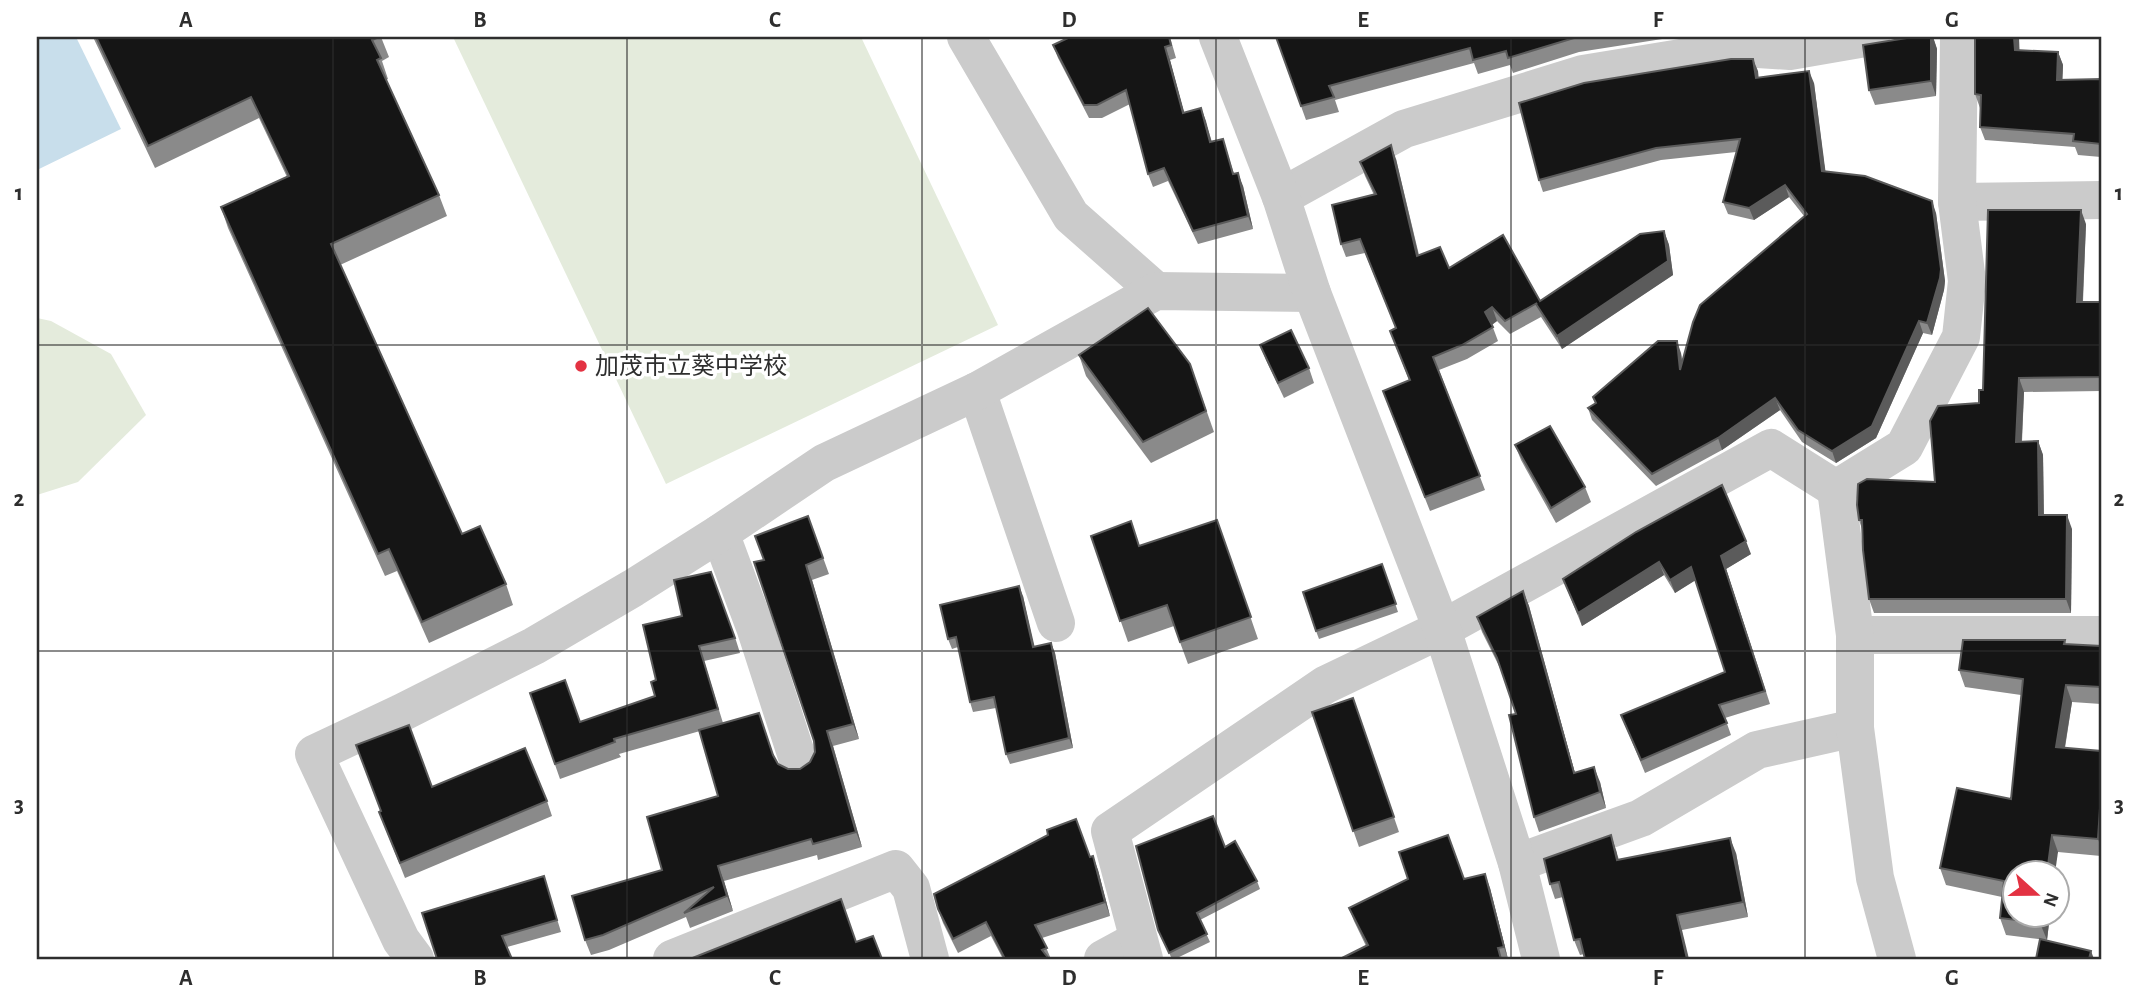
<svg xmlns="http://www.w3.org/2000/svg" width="2138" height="996" viewBox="0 0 2138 996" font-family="'Alegreya Sans','Noto Sans JP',sans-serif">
  <rect width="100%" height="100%" fill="#fff"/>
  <g fill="#e4ebdc">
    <polygon points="453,37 861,37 998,325 666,484"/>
    <polygon points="37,318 51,321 111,354 146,415 78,482 37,495"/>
  </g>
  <polygon fill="#c8deeb" points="37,37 76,37 121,129 37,170"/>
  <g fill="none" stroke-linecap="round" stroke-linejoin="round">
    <g stroke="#cbcbcb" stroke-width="38">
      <polyline points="966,37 1071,216 1156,291"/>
      <polyline points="1281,197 1404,129 1583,74 1742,48 1790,51 1871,37"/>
      <polyline points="1957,202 2101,200"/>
      <polyline points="977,391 1056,623"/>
      <polyline points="720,533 755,627 799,763"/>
      <polyline points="1855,635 2101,635"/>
      <polyline points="1517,863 1641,818 1757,750 1855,728"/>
      <polyline points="415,959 401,940 314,754 401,713 534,646 633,588 720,533 824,463 977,391 1156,291 1312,293"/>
      <polyline points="672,959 896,869 911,888 930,959"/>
      <polyline points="1103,959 1138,940"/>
      <polyline points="1144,959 1110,831 1325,685 1442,629 1771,448 1836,489"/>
      <polyline points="1897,959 1875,878 1855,728 1855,635 1836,489 1904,447 1961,337 1967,281 1957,202 1959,37"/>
    </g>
    <polyline stroke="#cbcbcb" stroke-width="38" points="1218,37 1281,197 1312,293 1442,629 1517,863 1541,959"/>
  </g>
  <g fill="#8a8a8a">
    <polygon points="93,37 381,37 389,57 382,61 388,79 386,80 439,195 447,216 340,265 462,534 506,584 513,605 429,643 397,571 385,576 228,228 221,207 287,177 259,118 155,168"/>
    <polygon points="1170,37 1176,58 1170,60 1184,113 1201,108 1212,142 1223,139 1234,174 1243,186 1253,229 1198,244 1168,181 1153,187 1148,174 1130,104 1102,118 1089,118 1058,58 1053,45"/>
    <polygon points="1276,37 1675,37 1579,52 1513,73 1510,65 1478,74 1474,63 1335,100 1339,112 1306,120"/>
    <polygon points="1913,37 1933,37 1937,49 1936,96 1875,105 1869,90"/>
    <polygon points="2019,50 2058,52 2063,65 2062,80 2101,79 2101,157 2078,155 2075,147 1985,140 1980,127 1980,108 1975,94"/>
    <polygon points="1758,71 1758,78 1814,83 1825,171 1936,213 1945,281 1944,290 1932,335 1923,333 1876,438 1836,463 1802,442 1780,410 1722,450 1656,486 1592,420 1588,408 1595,403 1593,397 1681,353 1682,362 1804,216 1789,197 1754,220 1728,214 1723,202 1736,152 1661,160 1543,192 1539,180"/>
    <polygon points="1396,159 1419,255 1449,268 1540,301 1664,231 1669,245 1673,275 1562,349 1541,317 1510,334 1497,321 1492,325 1498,341 1467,359 1439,370 1485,490 1430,511 1388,405 1409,380 1390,331 1396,329 1365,253 1346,257 1341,244 1374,195 1365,176 1360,162"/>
    <polygon points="2086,224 2083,302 2101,302 2101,391 2024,392 2022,442 2038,441 2043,455 2044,515 2072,529 2071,613 1874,613 1869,599 1862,529 1859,520 1935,482 1979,403 1983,390"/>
    <polygon points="1260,345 1309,368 1314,383 1284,398 1266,360"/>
    <polygon points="1079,355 1190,364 1214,432 1151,463 1086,376"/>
    <polygon points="1515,445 1585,487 1591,502 1556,523 1521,460"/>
    <polygon points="808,516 829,574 812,580 859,739 833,746 862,847 818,860 817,855 724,881 733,911 690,928 686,917 609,950 591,955 585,940 662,870 718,796 700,731 619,754 621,757 560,779 530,693 580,722 655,696 656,680 643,625 734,634 740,653 704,661 723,723 759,713 774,757 778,764 788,769 800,769 810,762 815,752 814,741 763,560"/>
    <polygon points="1217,520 1258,639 1188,664 1174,626 1128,642 1091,536 1140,546"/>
    <polygon points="1636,532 1751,554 1726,569 1770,704 1725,718 1731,735 1645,773 1621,715 1725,672 1695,580 1675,593 1664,575 1582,626 1563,579"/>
    <polygon points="1382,564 1398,612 1319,639 1316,631"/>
    <polygon points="1523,591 1529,606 1575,773 1600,782 1606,808 1539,832 1534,817 1516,714 1501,670 1482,632 1477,617"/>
    <polygon points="1023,596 1034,647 1051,643 1055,653 1073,748 1010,764 1006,754 996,708 973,712 970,702 958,647 952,649 948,639"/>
    <polygon points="2065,640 2066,644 2101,646 2101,704 2072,702 2065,748 2101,751 2101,856 2058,852 2015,915 2050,915 2047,940 2006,935 2000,918 2002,897 1946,885 1940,868 2011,799 2021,695 1965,687 1959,670"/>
    <polygon points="1353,698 1399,832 1359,847 1312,712"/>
    <polygon points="432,787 547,801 552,816 405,878 379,812"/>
    <polygon points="1225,847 1257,881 1260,889 1200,920 1210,942 1175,959 1172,959 1158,930"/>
    <polygon points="1616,850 1619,860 1736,853 1748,917 1682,930 1580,955 1574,940 1563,897 1555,899 1550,884"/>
    <polygon points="1090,857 1098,870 1110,916 1042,938 1051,959 1003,959 991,936 958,953 943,923 938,909"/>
    <polygon points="544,876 561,932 507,947 437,959"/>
    <polygon points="1464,879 1490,888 1508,959 1340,959 1366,946 1354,921 1349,908"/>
  </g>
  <g fill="#5b5b5b">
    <polygon points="1931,37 1933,37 1937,49 1936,96 1931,81"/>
    <polygon points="2014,37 2019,37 2020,64 2015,50"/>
    <polygon points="1165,47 1170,60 1188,126 1183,113"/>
    <polygon points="2058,52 2063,65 2062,94 2057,80"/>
    <polygon points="1753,59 1758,71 1760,91 1756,78"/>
    <polygon points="1809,71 1814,83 1827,183 1822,171"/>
    <polygon points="1201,108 1206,121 1215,155 1210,142"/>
    <polygon points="1391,145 1396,159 1422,270 1417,256"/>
    <polygon points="1238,173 1243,186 1253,229 1248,216"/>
    <polygon points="1785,185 1789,197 1754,220 1749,208"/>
    <polygon points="1932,201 1936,213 1945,281 1944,290 1932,335 1927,323"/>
    <polygon points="2081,210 2086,224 2082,316 2077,302"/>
    <polygon points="1664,231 1669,245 1673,275 1562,349 1557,336"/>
    <polygon points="1492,307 1497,321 1490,326 1485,312"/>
    <polygon points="1919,321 1923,333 1876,438 1836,463 1832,451"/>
    <polygon points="1677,341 1681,353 1685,382 1680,370"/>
    <polygon points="2019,378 2024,392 2021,455 2016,442"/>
    <polygon points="1775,398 1780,410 1722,450 1718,438"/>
    <polygon points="2038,441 2043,455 2044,529 2039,515"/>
    <polygon points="2067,515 2072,529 2071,613 2066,599"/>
    <polygon points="1746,541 1751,554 1726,569 1770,704 1721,556"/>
    <polygon points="1659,562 1664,575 1582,626 1578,613"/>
    <polygon points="806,565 812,580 859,739 853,724"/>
    <polygon points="1691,567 1696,580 1675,593 1670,580"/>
    <polygon points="1019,586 1023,596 1037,657 1033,647"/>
    <polygon points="1523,591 1529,606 1579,788 1574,773"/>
    <polygon points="1051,643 1055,653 1073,748 1069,738"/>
    <polygon points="2066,685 2072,702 2062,764 2056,747"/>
    <polygon points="827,731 833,746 862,847 856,832"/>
    <polygon points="1594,767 1600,782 1606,808 1600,792"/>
    <polygon points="2101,793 2101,847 2098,839"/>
    <polygon points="1611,835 1616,850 1622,876 1617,860"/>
    <polygon points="2052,835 2058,852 2055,873 2047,873"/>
    <polygon points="1730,838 1736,853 1748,917 1743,902"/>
    <polygon points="1093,856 1098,870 1110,916 1105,902"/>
    <polygon points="718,866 724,881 733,911 727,896"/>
    <polygon points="1485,874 1490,888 1508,959 1504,947"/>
    <polygon points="1677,915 1682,930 1689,959 1687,959"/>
    <polygon points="2041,915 2050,915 2047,940 2040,923"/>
    <polygon points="2091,951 2094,959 2089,959"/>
  </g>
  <g fill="#151515" stroke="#5b5b5b" stroke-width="2">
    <polygon points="96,37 379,37 372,40 381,58 377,60 439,195 331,244 462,534 480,526 506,584 422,622 389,549 378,554 221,207 289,176 251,97 148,146"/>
    <polygon points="1070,37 1169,37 1171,45 1165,47 1183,113 1201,108 1210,142 1223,139 1233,174 1238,173 1248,216 1193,231 1164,168 1148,174 1126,90 1097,105 1084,105 1053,45"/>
    <polygon points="1276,37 1583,37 1574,38 1508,58 1506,51 1473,60 1470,48 1329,86 1334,97 1301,106"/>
    <polygon points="1913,37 1931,37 1931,81 1869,90 1863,45"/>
    <polygon points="1975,37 2014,37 2015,50 2058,52 2057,80 2101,79 2101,144 2073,141 2074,134 1980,127 1981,95 1975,94"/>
    <polygon points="1731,59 1753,59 1756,78 1809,71 1822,171 1865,176 1932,201 1941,269 1940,278 1927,323 1919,321 1872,426 1832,451 1798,430 1775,398 1718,438 1652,474 1588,408 1596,403 1593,397 1658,341 1677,341 1680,370 1693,322 1700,305 1807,214 1785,185 1749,208 1723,202 1740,139 1656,148 1539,180 1519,103 1584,83"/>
    <polygon points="1391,145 1417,256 1440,247 1449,268 1503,235 1540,301 1640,234 1664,231 1668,261 1557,336 1536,304 1537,303 1505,321 1492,307 1485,312 1493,327 1462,345 1433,357 1480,476 1425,497 1383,391 1410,380 1390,331 1396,328 1360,239 1341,244 1332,205 1376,194 1360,162"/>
    <polygon points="1988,210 2081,210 2077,302 2101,302 2101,377 2019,378 2016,442 2038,441 2039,515 2067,515 2066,599 1869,599 1863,550 1862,520 1859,520 1857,505 1858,484 1867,479 1935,482 1930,421 1938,406 1979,403 1979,390 1983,390"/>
    <polygon points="1148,308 1190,364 1206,411 1143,442 1079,355"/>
    <polygon points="1291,330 1309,368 1278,383 1260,345"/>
    <polygon points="1550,426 1585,487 1551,508 1515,445"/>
    <polygon points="1722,485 1746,541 1721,556 1765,691 1719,705 1727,723 1641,760 1621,715 1725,672 1691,567 1670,580 1659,562 1578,613 1563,579 1636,532"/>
    <polygon points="808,516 823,558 806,565 853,724 827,731 856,832 813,844 811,839 718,866 727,896 684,913 714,887 603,935 585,940 572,896 662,870 647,817 718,796 699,730 759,713 773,755 778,764 788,769 800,769 810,762 815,752 814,741 754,562 764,560 755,536"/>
    <polygon points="1217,520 1251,617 1180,642 1167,605 1120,621 1091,536 1131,521 1139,546"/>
    <polygon points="1382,564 1396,604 1316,631 1303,592"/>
    <polygon points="711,572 735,638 699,646 718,709 614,739 615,742 555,764 530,693 565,680 580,722 655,696 651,682 656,680 643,625 682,616 674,580"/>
    <polygon points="1019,586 1033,647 1051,643 1069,738 1006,754 994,697 970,702 956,637 948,639 940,605"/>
    <polygon points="1523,591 1574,773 1594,767 1600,792 1534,817 1509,715 1516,714 1497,658 1477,617"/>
    <polygon points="1963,640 2065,640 2064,644 2101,646 2101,687 2066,685 2056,747 2101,751 2101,793 2098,839 2052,835 2047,873 2015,873 2015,915 2041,915 2040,923 2000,918 2004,881 1940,868 1957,788 2011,799 2023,679 1959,670"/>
    <polygon points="1353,698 1394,817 1353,831 1312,712"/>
    <polygon points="409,725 432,787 525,748 547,801 400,863 379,812 381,811 356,745"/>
    <polygon points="1213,816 1225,847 1235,841 1257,881 1197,913 1207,934 1169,953 1158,930 1136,846"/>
    <polygon points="1076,819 1090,857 1093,856 1105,902 1035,925 1047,948 1042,950 1049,959 1005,959 986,922 953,939 938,909 934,894 1048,835 1047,830"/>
    <polygon points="1448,835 1464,879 1485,874 1504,947 1498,948 1501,959 1340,959 1368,945 1349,908 1408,879 1399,852"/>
    <polygon points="1611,835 1617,860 1730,838 1743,902 1677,915 1687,959 1585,959 1580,939 1574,940 1559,882 1550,884 1544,859"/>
    <polygon points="544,876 557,920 502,936 512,959 437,959 422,913"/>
    <polygon points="841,899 856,942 873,936 882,959 690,959"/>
    <polygon points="2040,939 2091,951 2089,959 2036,959"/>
  </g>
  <path fill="none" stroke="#2e2e2e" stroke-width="2" stroke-opacity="0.55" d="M333 37V959M627 37V959M922 37V959M1216 37V959M1511 37V959M1805 37V959M37 345H2101M37 651H2101"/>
  <circle fill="#e33242" stroke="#fff" stroke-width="2.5" cx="581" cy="366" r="7"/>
  <g text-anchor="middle" stroke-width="7" stroke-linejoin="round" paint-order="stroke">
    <g font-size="24" fill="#2e2e2e" stroke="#fff" text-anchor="start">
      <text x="595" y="374">加茂市立葵中学校</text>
    </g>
  </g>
  <rect width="2138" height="996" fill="none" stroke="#ffffff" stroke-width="77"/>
  <g transform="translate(2036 894) rotate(111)"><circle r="33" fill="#ffffff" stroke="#ababab" stroke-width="2"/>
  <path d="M0-5L12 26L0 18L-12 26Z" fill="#e33242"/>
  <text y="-10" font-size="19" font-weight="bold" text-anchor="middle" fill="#2e2e2e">N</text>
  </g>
  <rect x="38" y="38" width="2062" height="920" fill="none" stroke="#2e2e2e" stroke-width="2.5"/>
  <g font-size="23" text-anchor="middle" font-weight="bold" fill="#2e2e2e">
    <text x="186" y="27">A</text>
    <text x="480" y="27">B</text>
    <text x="775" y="27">C</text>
    <text x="1069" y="27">D</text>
    <text x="1363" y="27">E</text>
    <text x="1658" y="27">F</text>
    <text x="1952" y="27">G</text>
    <text x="19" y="200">1</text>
    <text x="2119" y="200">1</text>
    <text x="19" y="506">2</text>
    <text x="2119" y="506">2</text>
    <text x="19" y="812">3</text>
    <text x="2119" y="812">3</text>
    <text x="186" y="985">A</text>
    <text x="480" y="985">B</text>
    <text x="775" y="985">C</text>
    <text x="1069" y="985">D</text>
    <text x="1363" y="985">E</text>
    <text x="1658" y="985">F</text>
    <text x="1952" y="985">G</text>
  </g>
</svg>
